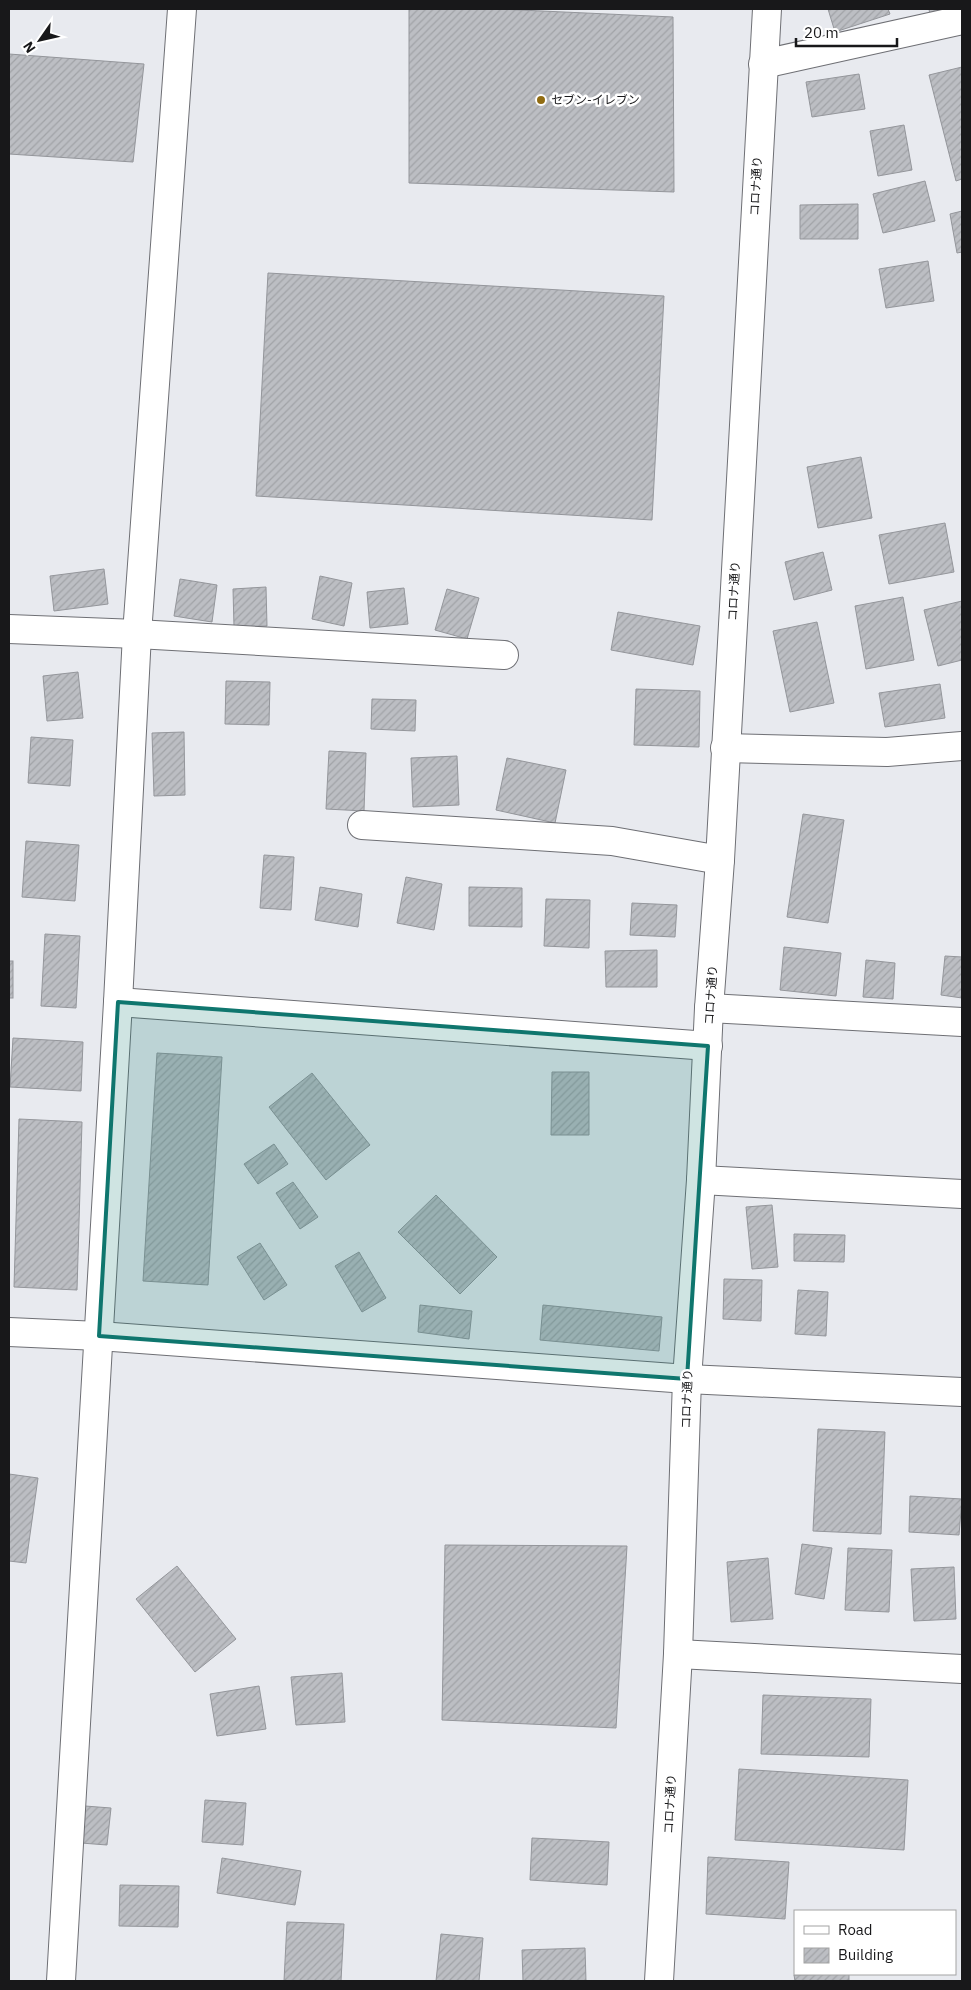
<svg xmlns="http://www.w3.org/2000/svg" width="971" height="1990" viewBox="0 0 971 1990" font-family="'IBM Plex Sans','Noto Sans JP',sans-serif">
  <defs>
    <pattern id="building-hatch" width="6" height="6" patternUnits="userSpaceOnUse" patternTransform="scale(1.25)"><rect width="6" height="6" fill="#bcbec3"/><path d="M-1 1l2-2M0 6l6-6M5 7l2-2" fill="none" stroke="#a1a3a7"/></pattern>
  </defs>
  <rect width="100%" height="100%" fill="#e8eaef"/>
  <g fill="url(#building-hatch)" stroke="#94969b">
    <polygon points="409,9 498,9 673,17 674,192 409,183"/>
    <polygon points="828,9 888,9 890,14 835,32"/>
    <polygon points="929,9 959,9 930,15"/>
    <polygon points="9,54 144,64 133,162 9,154"/>
    <polygon points="962,67 962,179 956,181 929,75"/>
    <polygon points="859,74 865,109 812,117 806,82"/>
    <polygon points="904,125 912,170 878,176 870,131"/>
    <polygon points="925,181 935,221 883,233 873,194"/>
    <polygon points="858,204 858,239 800,239 800,205"/>
    <polygon points="962,211 962,252 957,253 950,214"/>
    <polygon points="928,261 934,301 886,308 879,269"/>
    <polygon points="268,273 664,296 652,520 256,496"/>
    <polygon points="861,457 872,518 818,528 807,467"/>
    <polygon points="945,523 954,572 889,584 879,535"/>
    <polygon points="823,552 832,590 794,600 785,562"/>
    <polygon points="104,569 108,604 54,611 50,576"/>
    <polygon points="320,576 352,583 344,626 312,619"/>
    <polygon points="180,579 217,585 212,622 174,616"/>
    <polygon points="266,587 267,626 234,627 233,589"/>
    <polygon points="404,588 408,624 370,628 367,592"/>
    <polygon points="447,589 479,598 467,639 435,630"/>
    <polygon points="903,597 914,660 866,669 855,606"/>
    <polygon points="962,601 962,660 938,666 924,610"/>
    <polygon points="618,612 700,626 693,665 611,650"/>
    <polygon points="817,622 834,703 790,712 773,631"/>
    <polygon points="78,672 83,718 47,721 43,676"/>
    <polygon points="226,681 270,682 269,725 225,724"/>
    <polygon points="940,684 945,718 885,727 879,693"/>
    <polygon points="636,689 700,691 699,747 634,745"/>
    <polygon points="372,699 416,700 415,731 371,729"/>
    <polygon points="184,732 185,795 154,796 152,733"/>
    <polygon points="31,737 73,740 70,786 28,783"/>
    <polygon points="329,751 366,753 364,811 326,809"/>
    <polygon points="457,756 459,805 413,807 411,758"/>
    <polygon points="507,758 566,770 555,823 496,810"/>
    <polygon points="803,814 844,820 828,923 787,917"/>
    <polygon points="26,841 79,845 75,901 22,897"/>
    <polygon points="264,855 294,857 291,910 260,908"/>
    <polygon points="406,877 442,884 434,930 397,923"/>
    <polygon points="320,887 362,894 358,927 315,920"/>
    <polygon points="469,887 522,888 522,927 469,926"/>
    <polygon points="546,899 590,900 589,948 544,946"/>
    <polygon points="632,903 677,905 675,937 630,935"/>
    <polygon points="45,934 80,936 76,1008 41,1006"/>
    <polygon points="784,947 841,953 836,996 780,990"/>
    <polygon points="657,950 657,987 606,987 605,951"/>
    <polygon points="945,956 962,957 962,998 941,995"/>
    <polygon points="866,960 895,963 893,999 863,997"/>
    <rect x="9" y="961" width="4" height="37"/>
    <polygon points="13,1038 83,1042 81,1091 10,1087"/>
    <polygon points="157,1053 222,1057 208,1285 143,1281"/>
    <polygon points="552,1072 589,1072 589,1135 551,1135"/>
    <polygon points="312,1073 370,1145 326,1180 269,1107"/>
    <polygon points="19,1119 82,1122 77,1290 14,1287"/>
    <polygon points="274,1144 288,1164 258,1184 244,1164"/>
    <polygon points="293,1182 318,1217 300,1229 276,1193"/>
    <polygon points="436,1195 497,1257 460,1294 398,1232"/>
    <polygon points="772,1205 778,1267 752,1269 746,1207"/>
    <polygon points="794,1234 845,1235 844,1262 794,1261"/>
    <polygon points="260,1243 287,1285 264,1300 237,1257"/>
    <polygon points="359,1252 386,1298 362,1312 335,1266"/>
    <polygon points="724,1279 762,1280 761,1321 723,1319"/>
    <polygon points="798,1290 828,1292 826,1336 795,1334"/>
    <polygon points="420,1305 472,1311 469,1339 418,1332"/>
    <polygon points="543,1305 662,1317 659,1351 540,1340"/>
    <polygon points="818,1429 885,1432 881,1534 813,1531"/>
    <polygon points="9,1474 38,1478 26,1563 9,1561"/>
    <polygon points="910,1496 962,1499 959,1535 909,1532"/>
    <polygon points="802,1544 832,1548 824,1599 795,1594"/>
    <polygon points="445,1545 627,1546 616,1728 442,1720"/>
    <polygon points="848,1548 892,1550 889,1612 845,1610"/>
    <polygon points="768,1558 773,1619 731,1622 727,1562"/>
    <polygon points="177,1566 236,1639 195,1672 136,1599"/>
    <polygon points="954,1567 956,1619 914,1621 911,1569"/>
    <polygon points="342,1673 345,1722 296,1725 291,1677"/>
    <polygon points="259,1686 266,1729 217,1736 210,1694"/>
    <polygon points="763,1695 871,1699 869,1757 761,1754"/>
    <polygon points="739,1769 908,1780 904,1850 735,1840"/>
    <polygon points="205,1800 246,1803 243,1845 202,1842"/>
    <polygon points="85,1806 111,1808 107,1845 81,1843"/>
    <polygon points="532,1838 609,1842 607,1885 530,1880"/>
    <polygon points="708,1857 789,1862 785,1919 706,1914"/>
    <polygon points="222,1858 301,1871 295,1905 217,1893"/>
    <polygon points="120,1885 179,1886 178,1927 119,1926"/>
    <polygon points="287,1922 344,1924 341,1981 284,1981"/>
    <polygon points="441,1934 483,1938 479,1981 436,1981"/>
    <polygon points="585,1948 586,1981 523,1981 522,1950"/>
    <polygon points="849,1974 849,1981 795,1981 794,1975"/>
  </g>
  <g fill="none" stroke-linecap="round" stroke-linejoin="round">
    <g stroke="#6e6f74" stroke-width="30">
      <g id="minor">
        <polyline points="763,64 962,20"/>
        <polyline points="9,629 137,634 504,655"/>
        <polyline points="725,748 887,752 962,746"/>
        <polyline points="362,825 612,841 720,860"/>
        <polyline points="118,1002 708,1046"/>
        <polyline points="709,1008 962,1022"/>
        <polyline points="701,1180 962,1194"/>
        <polyline points="9,1332 99,1336 687,1379 962,1392"/>
        <polyline points="678,1654 962,1669"/>
        <polyline points="61,1981 118,1002 137,634 182,9"/>
        <polyline points="659,1981 678,1654 687,1379 701,1180 709,1008 720,860 767,9"/>
      </g>
    </g>
    <use href="#minor" stroke="#fff" stroke-width="28"/>
  </g>
  <path fill="#0f766e" fill-opacity="0.2" stroke="#0f766e" stroke-width="4" stroke-linejoin="round" d="M118 1002 708 1046 687 1379 99 1336Z"/>
  <circle fill="#916c12" stroke="#fff" stroke-width="2" cx="541" cy="100" r="5"/>
  <g text-anchor="middle" stroke-width="5" stroke-linejoin="round" paint-order="stroke">
    <g font-size="12" fill="#18181a" stroke="#fff" text-anchor="start">
      <text x="551" y="104">セブン-イレブン</text>
    </g>
    <g font-size="12" fill="#18181a" stroke="#fff">
      <text transform="translate(756 186) rotate(-87)" y="4">コロナ通り</text>
      <text transform="translate(734 591) rotate(-87)" y="4">コロナ通り</text>
      <text transform="translate(711 995) rotate(-86)" y="4">コロナ通り</text>
      <text transform="translate(687 1399) rotate(-88)" y="4">コロナ通り</text>
      <text transform="translate(670 1804) rotate(-87)" y="4">コロナ通り</text>
    </g>
  </g>
  <rect width="971" height="1990" fill="none" stroke="#18181a" stroke-width="20"/>
  <rect x="794" y="1910" width="162" height="65" fill="#ffffff" stroke="#a3a3a3"/>
  <rect x="804" y="1926" width="25" height="8" fill="#ffffff" stroke="#a3a3a3"/>
  <text x="838" y="1935" font-size="15" fill="#18181a">Road</text>
  <rect x="804" y="1948" width="25" height="15" fill="url(#building-hatch)" stroke="#a3a3a3"/>
  <text x="838" y="1960" font-size="15" fill="#18181a">Building</text>
  <g transform="translate(40 40) rotate(236)" stroke="#ffffff" stroke-width="4" paint-order="stroke">
  <path d="M0-4L9 19L0 12L-9 19Z" fill="#18181a"/>
  <text y="-8" font-size="14" font-weight="bold" text-anchor="middle" fill="#18181a">N</text>
  </g>
  <path d="M796 38v8h101v-8" fill="none" stroke="#18181a" stroke-width="2.5"/>
  <text x="804" y="38" font-size="15" fill="#18181a" stroke="#ffffff" stroke-width="4" paint-order="stroke">20 m</text>
</svg>
